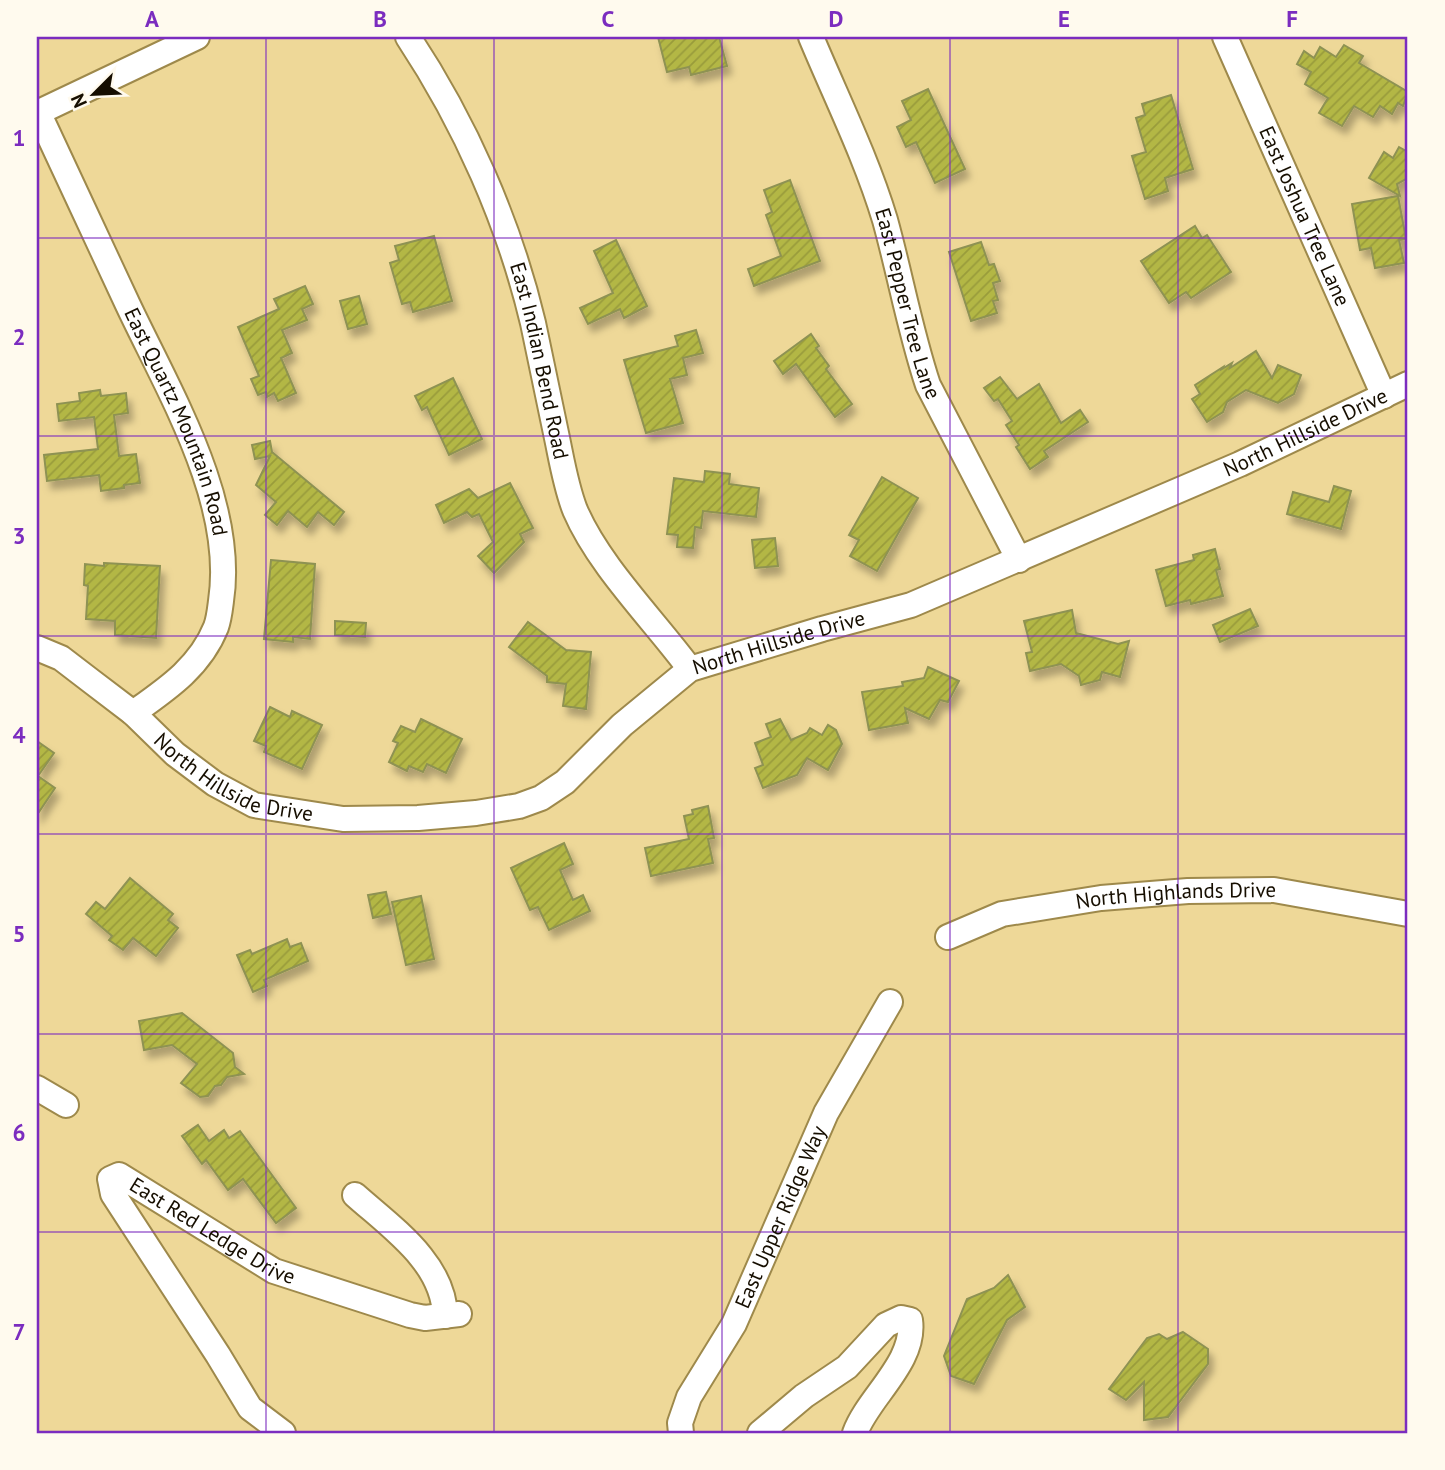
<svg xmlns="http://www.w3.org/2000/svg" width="1445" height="1470" viewBox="0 0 1445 1470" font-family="'PT Sans',sans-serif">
  <defs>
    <pattern id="building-hatch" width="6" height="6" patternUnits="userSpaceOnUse" patternTransform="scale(1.75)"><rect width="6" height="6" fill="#b3b745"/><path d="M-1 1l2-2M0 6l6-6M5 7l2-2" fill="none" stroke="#999c3b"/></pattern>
    <filter id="shadow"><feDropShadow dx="4.5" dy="8" stdDeviation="3.5" flood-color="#0004"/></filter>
  </defs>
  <rect width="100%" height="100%" fill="#eed898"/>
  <g fill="url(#building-hatch)" stroke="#8e9253" stroke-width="2" filter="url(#shadow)">
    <polygon points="658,37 719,37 727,66 691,75 689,67 667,72"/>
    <polygon points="1344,45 1363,56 1359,63 1408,92 1403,106 1398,103 1392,114 1380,106 1373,117 1354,106 1342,126 1319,113 1328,98 1305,84 1311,72 1297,64 1304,51 1314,58 1320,47 1336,57"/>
    <polygon points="928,89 965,169 935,183 916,142 906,147 897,127 911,120 902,101"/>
    <polygon points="1171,95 1193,169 1165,178 1168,191 1145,199 1132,156 1146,152 1136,118 1145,115 1142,104"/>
    <polygon points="1399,147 1408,152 1408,178 1397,184 1400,196 1369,178 1384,152 1393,158"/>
    <polygon points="790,180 820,261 754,286 748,269 781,256 766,215 772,212 764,190"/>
    <polygon points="1398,196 1406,239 1399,240 1404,263 1375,268 1371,248 1360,250 1352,204"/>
    <polygon points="1195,226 1202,238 1207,235 1231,272 1191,298 1186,292 1169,303 1141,261"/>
    <polygon points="434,236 452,301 413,312 410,302 402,304 390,263 399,260 395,246"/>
    <polygon points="616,240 647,306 624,318 620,309 588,324 580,308 613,293 594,251"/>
    <polygon points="981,242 989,265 994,264 1000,281 993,283 998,300 993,301 997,313 971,321 949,252"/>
    <polygon points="305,286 313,304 302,309 307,320 282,330 292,353 281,358 296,393 278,401 274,393 267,397 266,392 258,395 251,379 259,376 238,327 279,309 274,299"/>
    <polygon points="359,296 367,324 348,329 340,301"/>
    <polygon points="696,330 703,353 683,358 687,375 670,379 683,423 646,433 624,360 678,346 675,336"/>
    <polygon points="811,334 819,346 816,348 829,366 826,369 852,404 835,417 796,364 783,374 774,361"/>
    <polygon points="1256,351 1272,378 1278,365 1301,375 1294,394 1278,403 1246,390 1227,402 1223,412 1207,422 1192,399 1200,394 1195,385 1223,367 1222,369 1232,363 1230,368"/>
    <polygon points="1000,377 1017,399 1039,384 1061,423 1080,410 1088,422 1044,451 1048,457 1030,469 1016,447 1019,445 1006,425 1012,421 998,399 994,401 984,388"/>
    <polygon points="453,378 482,439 449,455 427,407 422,410 415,396"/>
    <polygon points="100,390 101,396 126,393 128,413 114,415 119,456 136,454 140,483 124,485 124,488 101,491 99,475 47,481 44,455 98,449 94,417 59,421 57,404 80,401 79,393"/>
    <polygon points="270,441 272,452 344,512 334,525 318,512 307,527 288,511 277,525 265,515 276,502 256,485 270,456 255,459 252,445"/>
    <polygon points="705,471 730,474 729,484 759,488 756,517 703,511 701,528 695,527 693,548 677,547 678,535 667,534 674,478 704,482"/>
    <polygon points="882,477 918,498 877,571 850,556 859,540 849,535"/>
    <polygon points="510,483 533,528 520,534 524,542 494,573 478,556 493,542 479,514 472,517 467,512 444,523 436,505 469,489 478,498"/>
    <polygon points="1334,486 1351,491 1341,529 1287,514 1293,492 1329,502"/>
    <polygon points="775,538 778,566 755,568 752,540"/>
    <polygon points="1215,549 1220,569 1216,570 1223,596 1191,604 1190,600 1166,606 1156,570 1194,560 1193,555"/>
    <polygon points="271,560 315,564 310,639 293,637 293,642 264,639"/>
    <polygon points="104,563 160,566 156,638 115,635 115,621 86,619 88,586 84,585 85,564 104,566"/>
    <polygon points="1250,609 1258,626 1220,642 1213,625"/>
    <polygon points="1072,610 1076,633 1118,644 1129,641 1120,677 1102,672 1100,680 1081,685 1079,676 1061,664 1030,671 1026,653 1032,652 1024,621"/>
    <polygon points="335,621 366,623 365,637 335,635"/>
    <polygon points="528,622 566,650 591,652 586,709 563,706 566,684 547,682 547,676 509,647"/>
    <polygon points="928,667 959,681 948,702 940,700 929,719 905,708 908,723 869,730 862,692 903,686 902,682 924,678"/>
    <polygon points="270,707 290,717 292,711 322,725 302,769 264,752 266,746 254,741"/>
    <polygon points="421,719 462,739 446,773 427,764 423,772 409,766 407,771 389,762 398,743 393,741 401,726 415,732"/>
    <polygon points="780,719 791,740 807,733 810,728 822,735 828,725 836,730 842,744 828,770 807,758 797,775 763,788 755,768 763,765 755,743 771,737 766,724"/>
    <polygon points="37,741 54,753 38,776 55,788 37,815"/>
    <polygon points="708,806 714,838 708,839 713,863 651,876 645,848 689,839 684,816 693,814 692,810"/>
    <polygon points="564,843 573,864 560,870 573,900 583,895 590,911 549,930 538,907 530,910 511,868"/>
    <polygon points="130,878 173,914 168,920 178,928 156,956 133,938 123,950 109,940 112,936 86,914 96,902 105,909"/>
    <polygon points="386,892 391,914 373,918 368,895"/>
    <polygon points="421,896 434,959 406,965 392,902"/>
    <polygon points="287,939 290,947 301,943 308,961 264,980 267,986 253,992 237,955 250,950 252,954"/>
    <polygon points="182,1013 233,1053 235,1067 244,1074 227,1077 221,1085 215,1086 208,1096 200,1097 181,1083 197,1064 172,1045 144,1050 139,1021"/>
    <polygon points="198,1125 209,1141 224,1130 229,1138 240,1131 296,1208 276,1223 243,1179 228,1190 206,1160 202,1164 182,1136"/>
    <polygon points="1008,1275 1025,1307 1007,1320 974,1384 951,1376 944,1356 967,1299 994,1288"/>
    <polygon points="1183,1332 1208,1349 1208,1364 1168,1417 1144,1420 1144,1382 1126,1400 1109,1389 1147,1338 1159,1334 1167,1339"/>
  </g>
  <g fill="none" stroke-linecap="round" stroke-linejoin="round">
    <g stroke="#9e894b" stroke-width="28">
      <g id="minor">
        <path id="s1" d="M408 37C465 123 509 222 533 323 541 361 549 400 557 438 562 462 566 487 575 510 599 566 653 619 690 669"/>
        <path id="s2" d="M811 37C836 97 866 157 885 220 900 274 910 331 928 385L1019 560"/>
        <path id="s3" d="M1225 37 1384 396"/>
        <path id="s4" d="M38 112C68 176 98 241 128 305 169 392 236 502 221 601 220 609 219 619 216 627 200 667 167 689 133 713"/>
        <polyline points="37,113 197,37"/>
        <path id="s5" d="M37 648 61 658 91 681 133 713 175 754 215 784 254 805 343 819 418 818 476 813 519 806 541 798 565 782 622 725 690 669 822 629 911 605 1240 464 1408 384"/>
        <path id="s6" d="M948 937 1002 914 1101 898 1188 891 1274 890 1408 914"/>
        <polyline points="37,1088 66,1105"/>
        <path d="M355 1195C392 1228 444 1263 445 1316"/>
        <path id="s7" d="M283 1433 250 1408 218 1355 113 1194 110 1179 119 1175 274 1271 410 1315 425 1318 459 1314"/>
        <path id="s8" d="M681 1433 680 1423 689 1397 734 1324 826 1113 890 1002"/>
        <path d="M760 1433 804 1396 847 1367 886 1325 901 1318 910 1320C916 1362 868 1397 855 1433"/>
      </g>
    </g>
    <use href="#minor" stroke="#fff" stroke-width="24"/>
  </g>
  <path fill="none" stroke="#7b2cbf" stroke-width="2" stroke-opacity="0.55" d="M266 37V1433M494 37V1433M722 37V1433M950 37V1433M1178 37V1433M37 238H1408M37 436H1408M37 636H1408M37 834H1408M37 1034H1408M37 1232H1408"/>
  <g text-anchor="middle" stroke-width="6" stroke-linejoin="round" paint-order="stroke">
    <g font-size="21" fill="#160e00" stroke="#fffaee">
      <text dy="7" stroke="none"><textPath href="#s3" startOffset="196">East Joshua Tree Lane</textPath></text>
      <text dy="7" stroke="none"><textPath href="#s2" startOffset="284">East Pepper Tree Lane</textPath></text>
      <text dy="7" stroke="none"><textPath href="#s1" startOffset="352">East Indian Bend Road</textPath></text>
      <text dy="7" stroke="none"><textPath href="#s4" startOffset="340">East Quartz Mountain Road</textPath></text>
      <text dy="7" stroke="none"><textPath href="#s5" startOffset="1418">North Hillside Drive</textPath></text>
      <text dy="7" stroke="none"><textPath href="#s5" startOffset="850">North Hillside Drive</textPath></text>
      <text dy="7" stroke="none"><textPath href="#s5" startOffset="240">North Hillside Drive</textPath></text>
      <text dy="7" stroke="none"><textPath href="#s6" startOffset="234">North Highlands Drive</textPath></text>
      <text dy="7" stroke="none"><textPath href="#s8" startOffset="240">East Upper Ridge Way</textPath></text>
      <text dy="7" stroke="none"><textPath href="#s7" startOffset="430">East Red Ledge Drive</textPath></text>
    </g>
  </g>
  <rect width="1445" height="1470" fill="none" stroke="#fffaee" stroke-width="77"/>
  <g transform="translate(94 94) rotate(246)" stroke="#fffaee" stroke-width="5" paint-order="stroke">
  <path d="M0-5L12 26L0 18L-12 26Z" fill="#160e00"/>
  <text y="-10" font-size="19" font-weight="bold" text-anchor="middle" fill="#160e00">N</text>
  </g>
  <rect x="38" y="38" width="1368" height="1394" fill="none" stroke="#7b2cbf" stroke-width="2.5"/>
  <g font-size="23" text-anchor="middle" font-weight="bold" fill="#7b2cbf">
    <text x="152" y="27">A</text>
    <text x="380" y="27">B</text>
    <text x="608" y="27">C</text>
    <text x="836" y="27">D</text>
    <text x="1064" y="27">E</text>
    <text x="1292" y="27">F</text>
    <text x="19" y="146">1</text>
    <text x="19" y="345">2</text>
    <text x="19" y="544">3</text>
    <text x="19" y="743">4</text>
    <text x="19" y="942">5</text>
    <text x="19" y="1141">6</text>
    <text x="19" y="1340">7</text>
  </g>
</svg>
